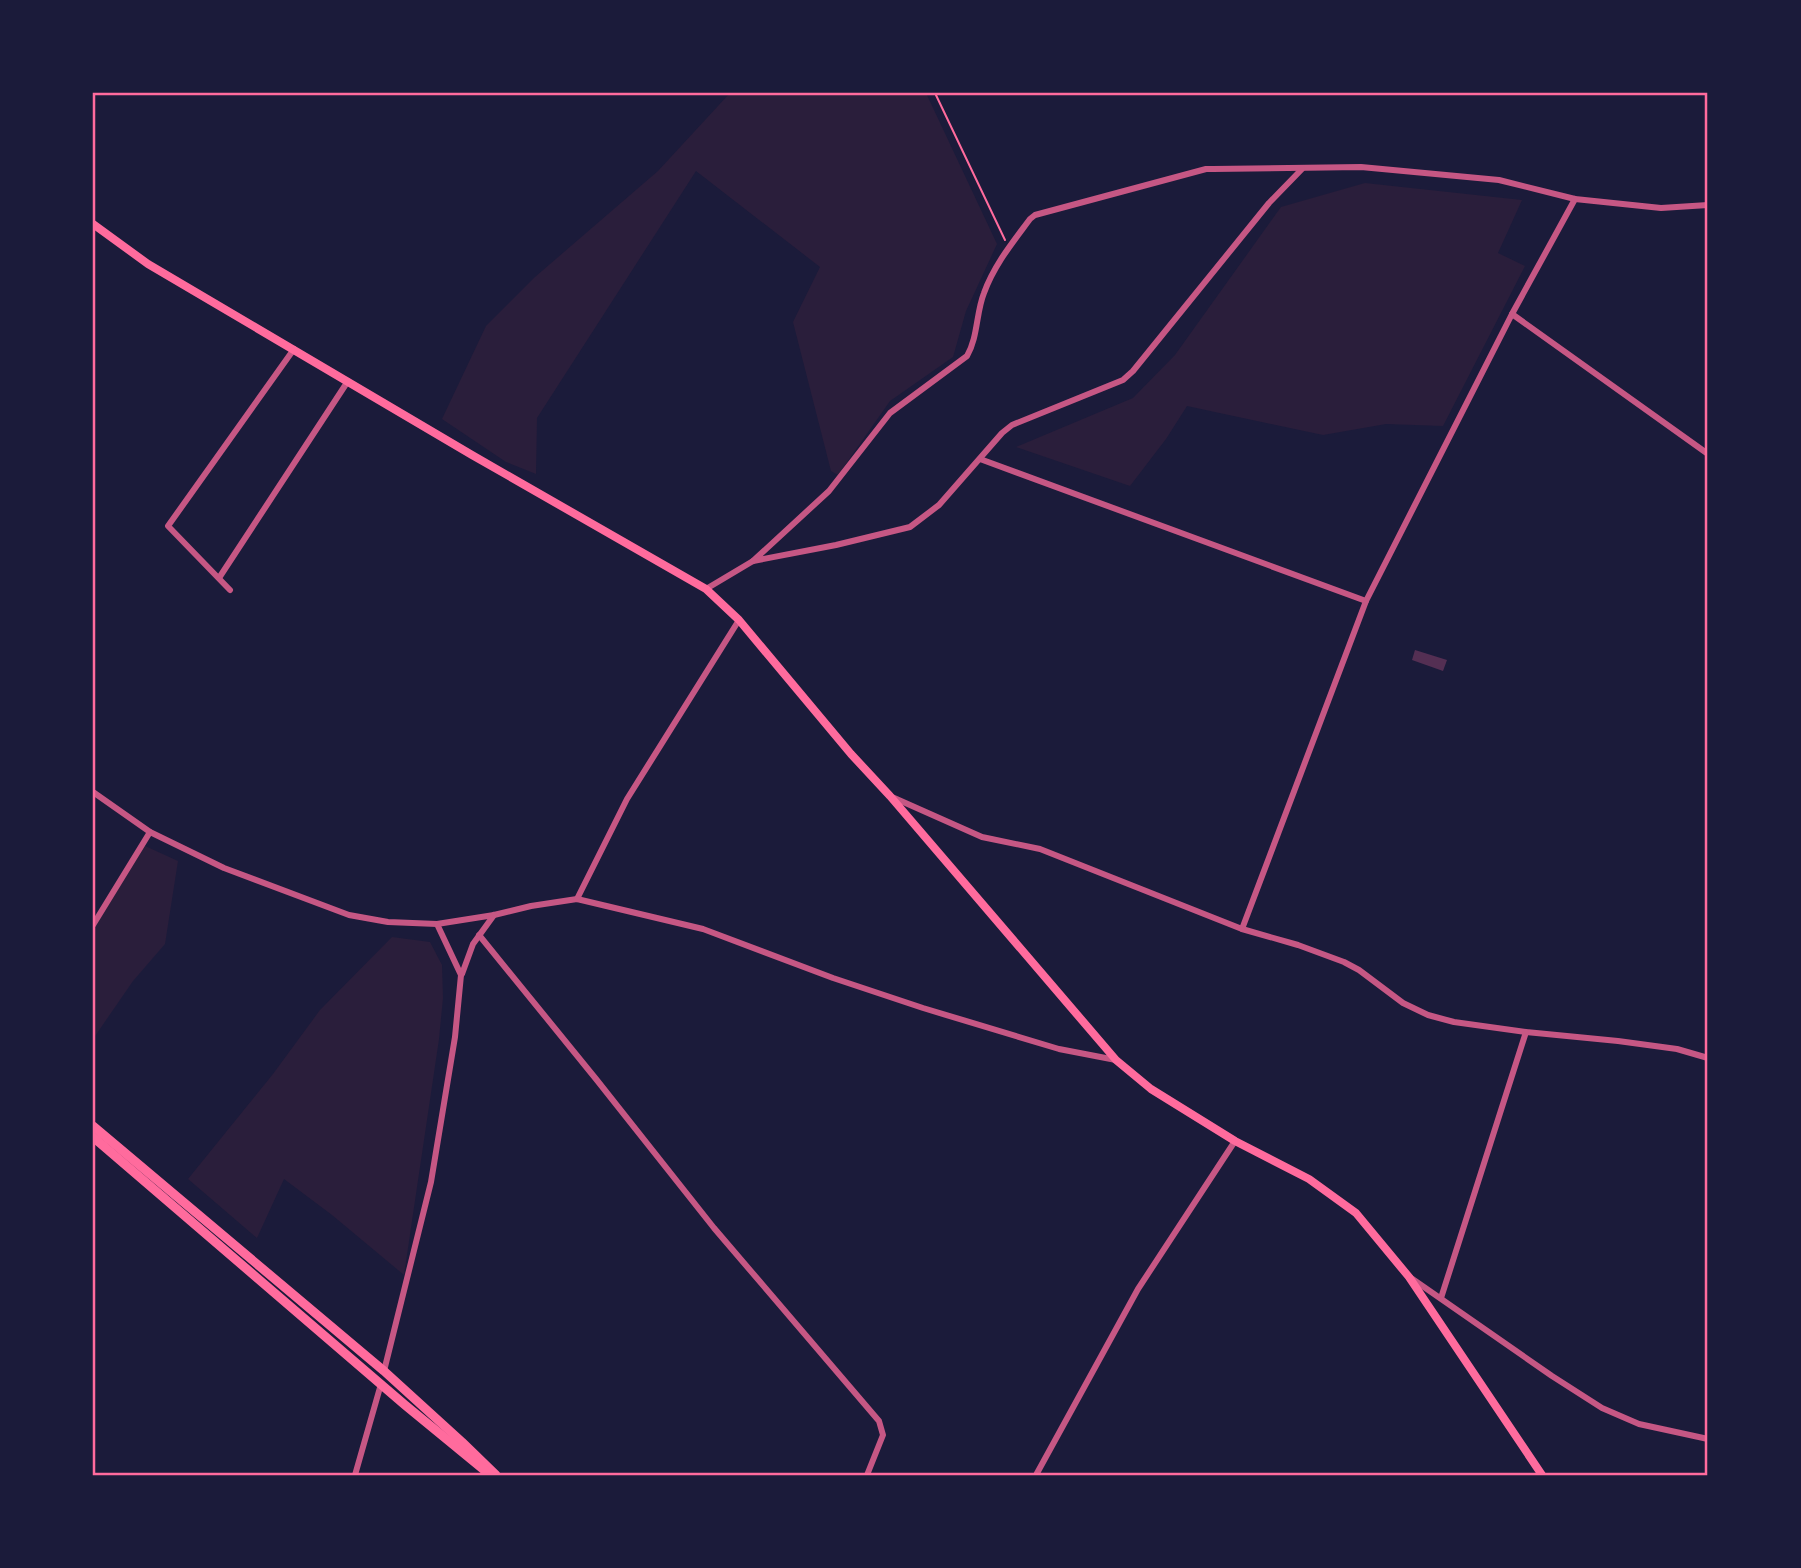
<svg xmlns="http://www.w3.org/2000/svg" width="1801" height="1568" viewBox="0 0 1801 1568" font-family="'Roboto Condensed',sans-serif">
  <rect width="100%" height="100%" fill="#1b1b3a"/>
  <g fill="#2a1e3b">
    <polygon points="730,93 926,93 997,244 966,311 953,357 890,401 838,475 831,471 793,322 820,267 696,171 537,418 536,474 506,462 442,419 486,326 535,277 658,171"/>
    <polygon points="1365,183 1522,200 1498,253 1525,266 1443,426 1386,424 1323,435 1187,406 1166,439 1130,486 1016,447 1133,398 1175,355 1281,207"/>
    <polygon points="143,845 178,861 165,944 133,981 93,1039 93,930"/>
    <polygon points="392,937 430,942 442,965 443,998 439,1039 404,1275 332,1215 284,1179 257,1238 188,1179 273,1074 320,1010"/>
  </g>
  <polygon fill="#542f53" points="1415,650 1447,660 1443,671 1412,660"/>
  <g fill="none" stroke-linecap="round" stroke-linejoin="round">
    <polyline stroke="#ff6b9d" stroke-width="2" points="935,93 1005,240"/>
    <g stroke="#c65784" stroke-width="6">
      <polyline points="1512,314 1708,454"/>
      <polyline points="980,459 1366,601"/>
      <path d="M753 561 829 491 890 413 967 356C978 337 976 313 984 293 994 265 1013 242 1030 219L1035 215 1206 169H1213L1361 167 1499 180 1575 199 1661 208 1708 205"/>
      <polyline points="219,578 348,381"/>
      <polyline points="706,589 753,561 836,545 910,527 939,505 1002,433 1012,425 1123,380 1133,371 1269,203 1302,169"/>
      <polyline points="230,590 168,526 294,349"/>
      <polyline points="93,792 150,832 224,868 349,915 388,922 437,924 494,915 531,906 577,899 703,929 833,978 923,1008 1059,1049 1116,1060"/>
      <polyline points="892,797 982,837 1040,849 1242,929 1298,945 1344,962 1359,970 1403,1003 1428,1015 1454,1022 1526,1032 1618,1041 1677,1049 1708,1058"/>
      <polyline points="577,899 627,799 739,620"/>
      <polyline points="93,925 150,832"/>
      <polyline points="1242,929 1366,601 1512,314 1575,199"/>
      <polyline points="479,935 596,1079 714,1228 879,1421 883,1435 867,1475"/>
      <polyline points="462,974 473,944 494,915"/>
      <polyline points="1411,1278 1552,1376 1602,1408 1639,1424 1708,1439"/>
      <polyline points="1441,1298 1526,1032"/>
      <polyline points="384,1371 431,1182 455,1037 461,975 437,924"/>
      <polyline points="355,1475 381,1384"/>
      <polyline points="1036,1475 1138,1289 1235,1141"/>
    </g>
    <polyline stroke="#ff6b9d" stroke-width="8" points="93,224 148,264 472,455 706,589 739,620 851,754 890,796 1116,1060 1151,1089 1235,1141 1309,1179 1356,1213 1409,1277 1542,1475"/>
    <g stroke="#ff6b9d" stroke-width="9">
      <polyline points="93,1126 384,1371 462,1442 496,1475"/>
      <polyline points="93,1137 405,1405 489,1474"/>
    </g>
  </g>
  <rect width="1801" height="1568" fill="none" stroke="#1b1b3a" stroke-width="189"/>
  <rect x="94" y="94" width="1612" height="1380" fill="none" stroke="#ff6b9d" stroke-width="2.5"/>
</svg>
